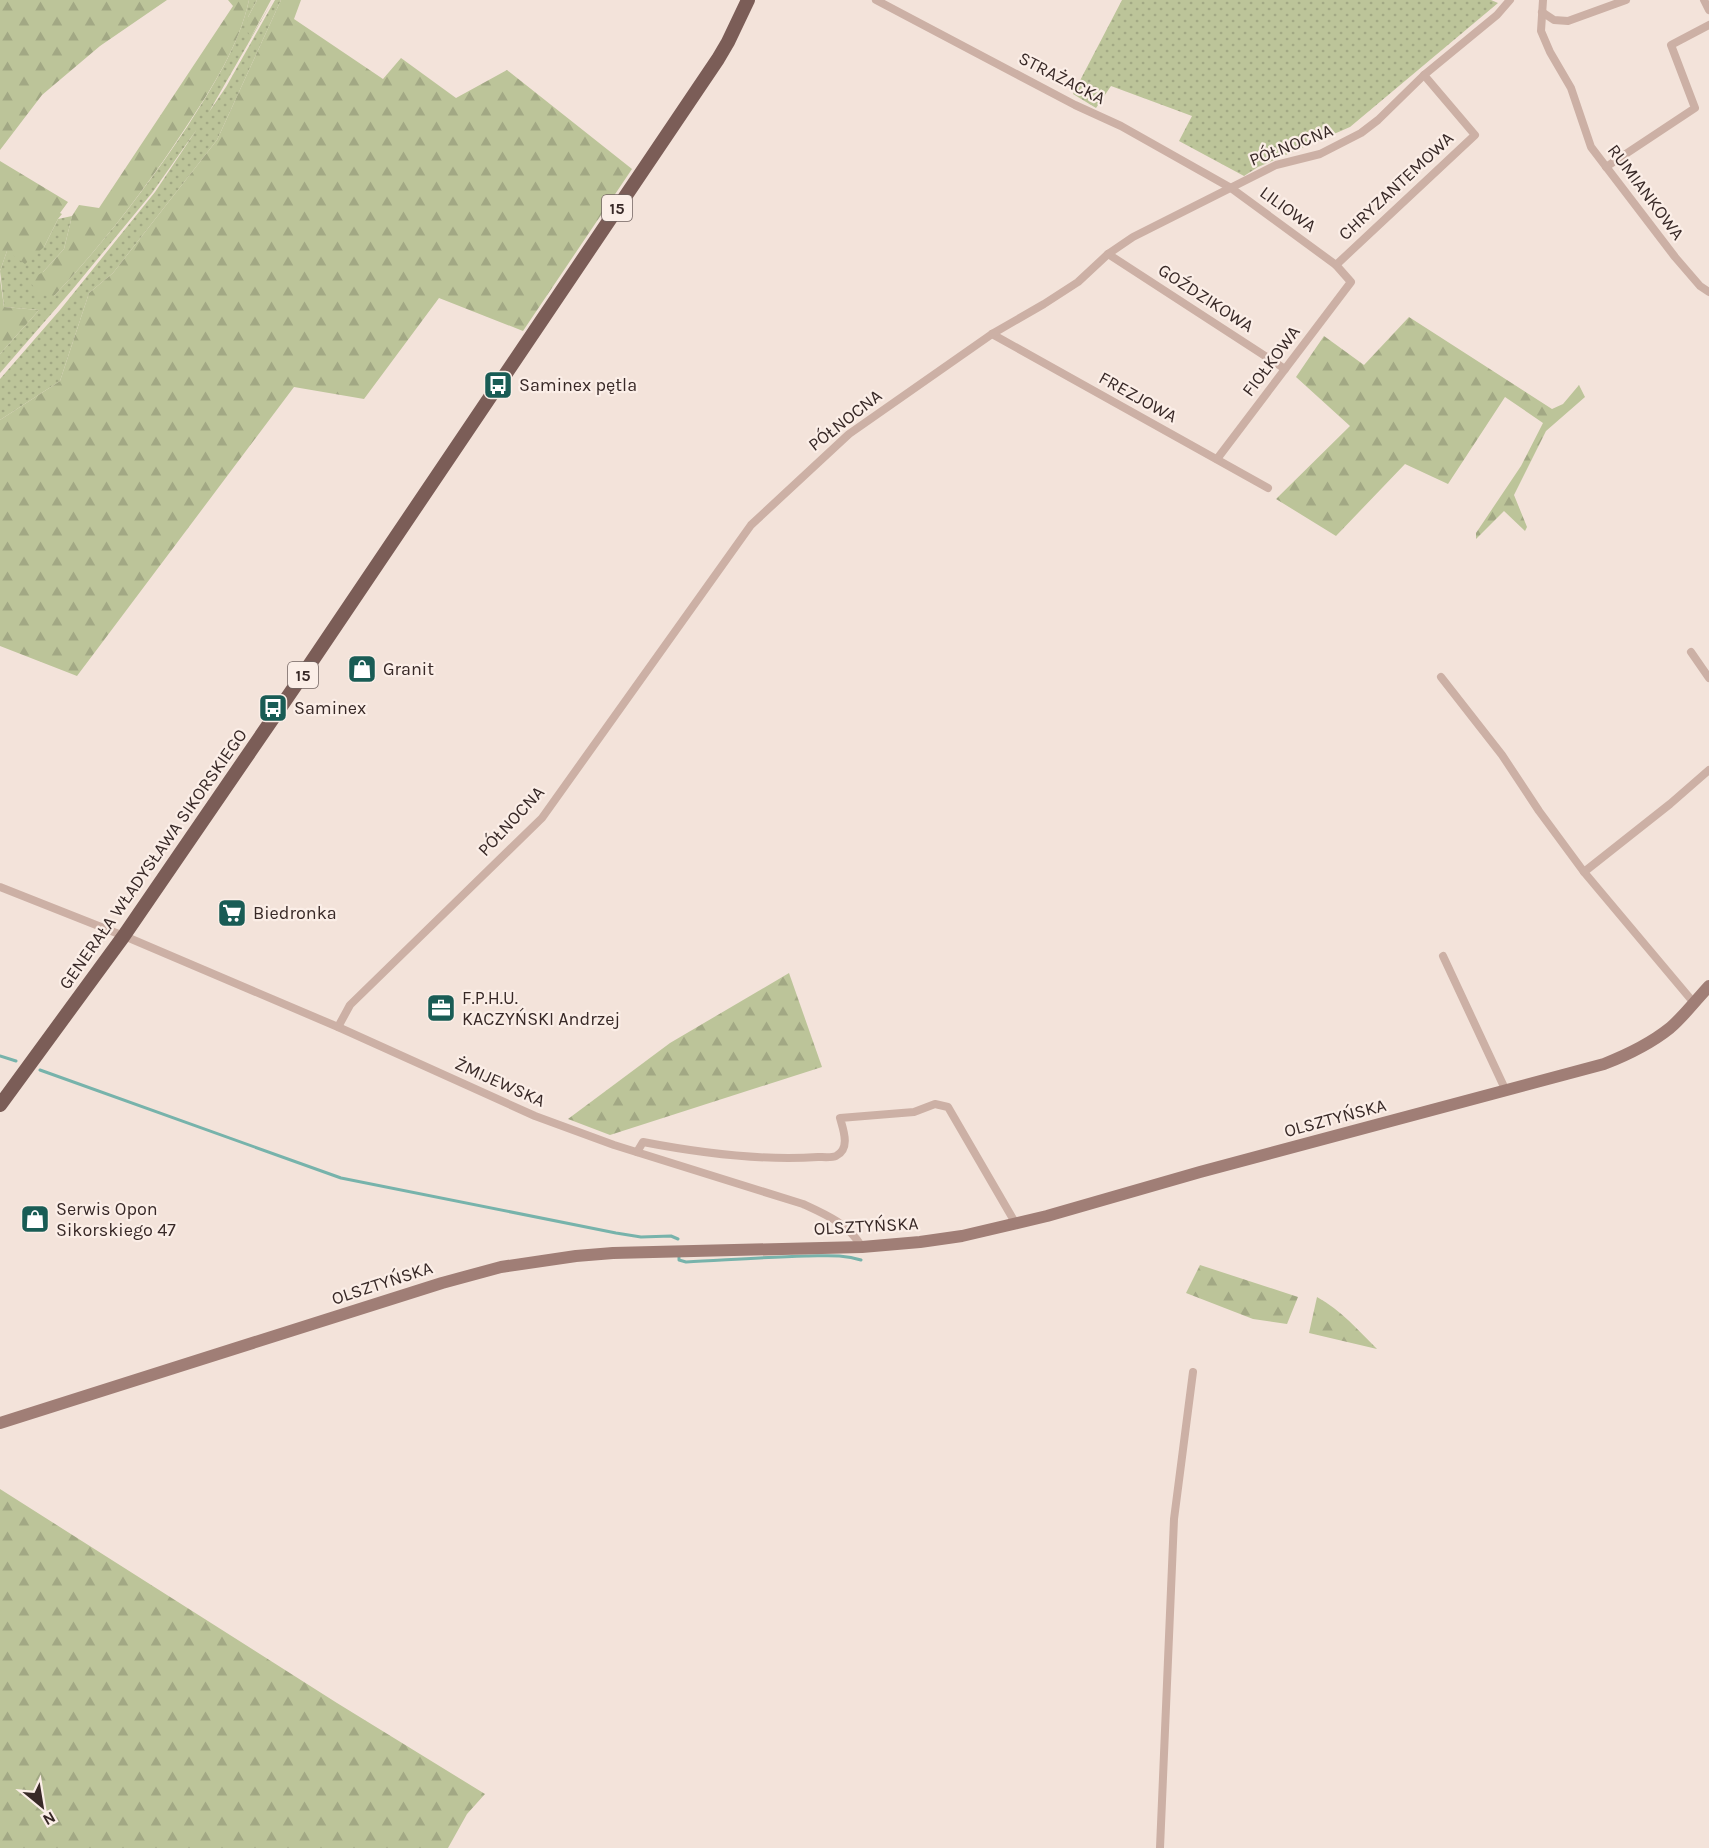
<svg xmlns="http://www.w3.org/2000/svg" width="1709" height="1848" viewBox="0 0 1709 1848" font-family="Karla,sans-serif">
  <defs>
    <pattern id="grass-dots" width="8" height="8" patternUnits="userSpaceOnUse" patternTransform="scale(1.5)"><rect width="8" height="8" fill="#bcc499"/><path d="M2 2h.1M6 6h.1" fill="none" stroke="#a2a884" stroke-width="1.8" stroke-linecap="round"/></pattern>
    <pattern id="forest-firs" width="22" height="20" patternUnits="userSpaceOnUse" patternTransform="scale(1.5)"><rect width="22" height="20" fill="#bcc499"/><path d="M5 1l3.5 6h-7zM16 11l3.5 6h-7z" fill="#a2a884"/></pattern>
  </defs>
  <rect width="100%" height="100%" fill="#f3e3da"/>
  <g fill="url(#grass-dots)">
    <path d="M249 0H257L248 17 251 37 273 0 209 112 226 87 275 0H281L217 140 113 273 89 293 60 381 0 420V379L60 310 155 192 197 129 152 193 72 290 0 373V354L39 310 4 307 0 271 7 251 44 247 58 219 72 216 64 249 43 272 54 296C103 244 147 187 187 127 212 88 239 46 249 0Z"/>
    <polygon points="1122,0 1491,0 1498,3 1350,127 1258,167 1244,176 1179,141 1192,116 1111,86 1096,108 1073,94"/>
  </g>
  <g fill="url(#forest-firs)">
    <polygon points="0,0 167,0 100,46 42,95 0,150"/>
    <path d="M228 0H249C239 46 212 88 186 127 147 187 103 244 54 296L39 295 29 280 43 272 64 249 72 216 79 205 99 208 233 6Z"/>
    <polygon points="257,0 271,0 251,37 246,29 248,17"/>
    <polygon points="281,0 301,0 294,19 383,79 401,58 456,98 507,70 632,169 523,331 439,298 364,399 294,387 77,676 0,646 0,420 60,381 89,293 113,273 217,140"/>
    <polygon points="0,161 68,202 60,213 62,214 58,219 44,247 25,264 7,251 0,271"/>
    <polygon points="0,278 4,307 39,310 0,354"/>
    <polygon points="1409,317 1552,409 1563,404 1579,385 1585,397 1546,431 1514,495 1527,527 1525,531 1504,511 1476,539 1476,533 1521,466 1543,423 1505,397 1448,484 1405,464 1336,536 1276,499 1350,426 1296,377 1324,336 1364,365"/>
    <polygon points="789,973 822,1067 610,1135 568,1119 670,1043"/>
    <polygon points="1200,1265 1298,1297 1287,1324 1253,1319 1186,1293"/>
    <path d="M1317 1297C1341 1310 1358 1330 1377 1349L1309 1333Z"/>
    <polygon points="0,1489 337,1703 485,1794 467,1814 448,1848 0,1848"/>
  </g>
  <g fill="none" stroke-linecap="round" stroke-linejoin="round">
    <g stroke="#77b3ab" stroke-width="3">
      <polyline points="0,1056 16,1061"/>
      <polyline points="40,1070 341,1178 616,1233 641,1237 671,1236 678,1239"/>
      <path d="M679 1257V1260L686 1262C726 1260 766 1257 806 1256 825 1256 843 1254 861 1260"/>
    </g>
    <g stroke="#ccb0a5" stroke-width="8">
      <polyline points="876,0 1075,105 1121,126 1231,188 1336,265 1351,282 1217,459"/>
      <polyline points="1543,0 1541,31 1550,52 1571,88 1591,147 1675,257 1700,286 1709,292"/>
      <polyline points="1704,0 1709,10"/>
      <polyline points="1542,12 1554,20 1568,21 1626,0"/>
      <polyline points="1606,167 1695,108 1671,45 1709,25"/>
      <polyline points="1108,254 1285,369"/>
      <polyline points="1336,265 1475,135 1424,75"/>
      <polyline points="992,334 1268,488"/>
      <polyline points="1691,652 1709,678"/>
      <polyline points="1441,677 1502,755 1539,811 1584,872"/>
      <path d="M0 887 129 938 338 1027 535 1116 614 1145 803 1204C827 1215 848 1224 862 1247"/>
      <polyline points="1443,956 1506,1091"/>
      <polyline points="1694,1003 1584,872 1670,804 1709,770"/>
      <polyline points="338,1027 350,1005 542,818 751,525 849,434 992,334 1044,304 1078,282 1108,254 1133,237 1276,165 1320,154 1361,133 1378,120 1424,75 1497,15 1510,0"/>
      <path d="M637 1152 643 1142C700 1153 760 1161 818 1157 823 1157 832 1158 836 1156 851 1149 843 1129 840 1118L914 1112 935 1104 948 1107 1016 1224"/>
      <polyline points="1160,1848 1174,1519 1193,1372"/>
    </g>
    <path stroke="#a07e76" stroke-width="12" d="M0 1423 442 1283 501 1267 576 1256 613 1253 862 1247 920 1242 962 1236 1047 1216 1200 1172 1604 1064C1627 1055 1650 1044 1670 1028 1684 1016 1696 1000 1709 986"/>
    <polyline stroke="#7b5d57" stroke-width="14" points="0,1105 123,937 304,673 718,59 728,42 748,0"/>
  </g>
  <defs>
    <g id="bus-square" transform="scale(1.5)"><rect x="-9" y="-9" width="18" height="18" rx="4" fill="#195c55" stroke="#fbeee7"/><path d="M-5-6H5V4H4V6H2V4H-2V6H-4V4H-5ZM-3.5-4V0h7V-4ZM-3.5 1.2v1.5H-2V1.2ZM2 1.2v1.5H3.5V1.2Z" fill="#fff"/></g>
    <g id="shop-square" transform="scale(1.5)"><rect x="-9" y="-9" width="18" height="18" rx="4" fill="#195c55" stroke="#fbeee7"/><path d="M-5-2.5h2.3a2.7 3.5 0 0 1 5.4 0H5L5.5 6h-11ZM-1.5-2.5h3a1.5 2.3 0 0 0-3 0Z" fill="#fff"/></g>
    <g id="supermarket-square" transform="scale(1.5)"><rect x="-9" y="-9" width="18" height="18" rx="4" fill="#195c55" stroke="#fbeee7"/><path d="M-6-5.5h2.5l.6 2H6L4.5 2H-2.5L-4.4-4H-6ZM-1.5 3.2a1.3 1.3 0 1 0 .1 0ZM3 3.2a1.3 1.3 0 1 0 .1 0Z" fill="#fff"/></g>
    <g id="office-square" transform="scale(1.5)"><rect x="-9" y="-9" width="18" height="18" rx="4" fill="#195c55" stroke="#fbeee7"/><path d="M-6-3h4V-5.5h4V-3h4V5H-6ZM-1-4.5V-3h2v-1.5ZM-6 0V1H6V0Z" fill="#fff"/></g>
  </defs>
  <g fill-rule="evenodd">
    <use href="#bus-square" x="498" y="385"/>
    <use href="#shop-square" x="362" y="669"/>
    <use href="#bus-square" x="273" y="708"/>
    <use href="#supermarket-square" x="232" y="913"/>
    <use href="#office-square" x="441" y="1008"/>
    <use href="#shop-square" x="35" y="1219"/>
  </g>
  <g text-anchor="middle" stroke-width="4.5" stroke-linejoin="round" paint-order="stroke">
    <g fill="#fbeee7" stroke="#726461" stroke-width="1.5">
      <rect x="602" y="195" width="30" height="26" rx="4.5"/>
      <rect x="288" y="662" width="30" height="26" rx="4.5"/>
    </g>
    <g font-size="16" font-weight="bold" fill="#382927">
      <text x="617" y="214">15</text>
      <text x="303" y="681">15</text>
    </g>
    <g font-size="18" fill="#382927" stroke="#fbeee7">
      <text transform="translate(1062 78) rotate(27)" y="6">STRAŻACKA</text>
      <text transform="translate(1291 145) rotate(-21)" y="6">PÓŁNOCNA</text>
      <text transform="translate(1396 186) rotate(-43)" y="6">CHRYZANTEMOWA</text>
      <text transform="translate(1646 192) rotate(53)" y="6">RUMIANKOWA</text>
      <text transform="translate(1288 209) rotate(36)" y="6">LILIOWA</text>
      <text transform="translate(1206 298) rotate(33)" y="6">GOŹDZIKOWA</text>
      <text transform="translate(1271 361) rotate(-53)" y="6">FIOŁKOWA</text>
      <text transform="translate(1138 397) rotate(29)" y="6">FREZJOWA</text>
      <text transform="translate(845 420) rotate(-38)" y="6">PÓŁNOCNA</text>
      <text transform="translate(511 821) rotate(-47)" y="6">PÓŁNOCNA</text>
      <text transform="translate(153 859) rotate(-55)" y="6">GENERAŁA WŁADYSŁAWA SIKORSKIEGO</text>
      <text transform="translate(500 1082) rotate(24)" y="6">ŻMIJEWSKA</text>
      <text transform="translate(1335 1118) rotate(-15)" y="6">OLSZTYŃSKA</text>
      <text transform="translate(866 1226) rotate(-3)" y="6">OLSZTYŃSKA</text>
      <text transform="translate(382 1283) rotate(-18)" y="6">OLSZTYŃSKA</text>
    </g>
    <g font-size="18" fill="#382927" stroke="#fbeee7" text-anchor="start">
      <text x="519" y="391">Saminex pętla</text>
      <text x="383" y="675">Granit</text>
      <text x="294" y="714">Saminex</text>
      <text x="253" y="919">Biedronka</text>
      <text x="462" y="1004">F.P.H.U.<tspan x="462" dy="21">KACZYŃSKI Andrzej</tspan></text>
      <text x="56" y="1215">Serwis Opon<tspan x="56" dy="21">Sikorskiego 47</tspan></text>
    </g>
  </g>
  <g transform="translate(42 1806) rotate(150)" stroke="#fbeee7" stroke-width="4.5" paint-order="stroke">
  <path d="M0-4.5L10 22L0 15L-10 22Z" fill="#382927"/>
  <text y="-9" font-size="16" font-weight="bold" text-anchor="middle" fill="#382927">N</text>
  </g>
</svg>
